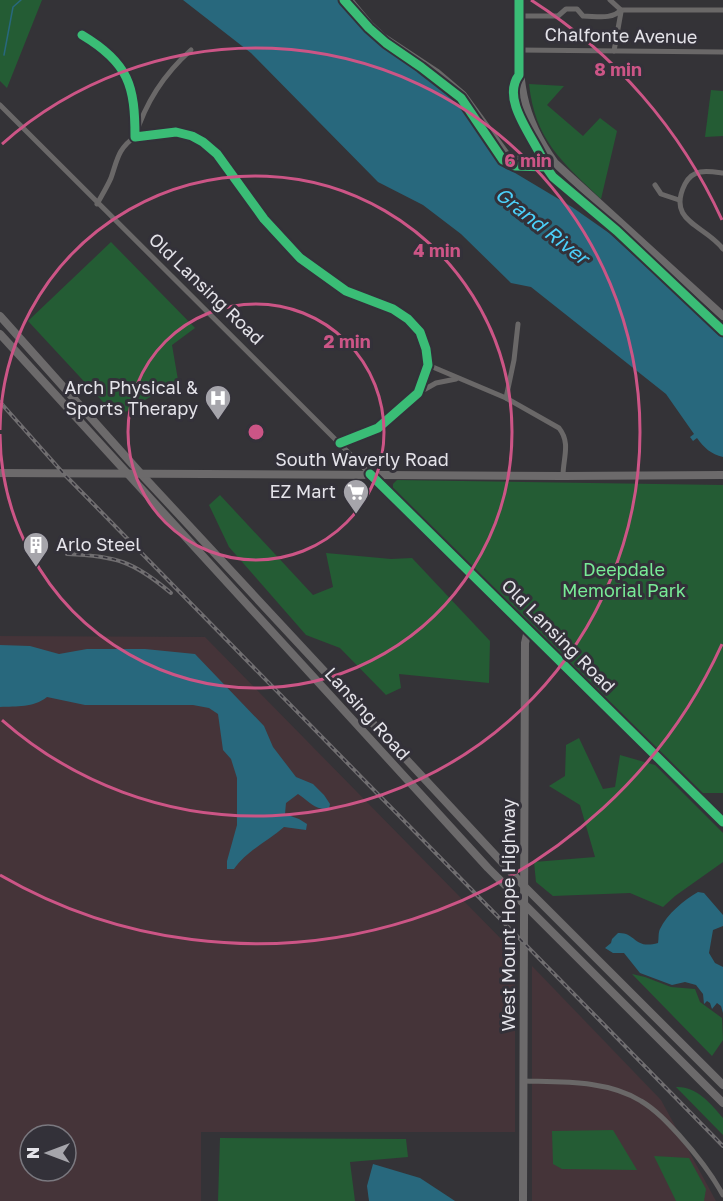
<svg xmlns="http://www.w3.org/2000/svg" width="723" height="1201" viewBox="0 0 723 1201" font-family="'Golos Text',sans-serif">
  <rect width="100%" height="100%" fill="#343337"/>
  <g fill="#453439" fill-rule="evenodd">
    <path d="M0 636 205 637 515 953V1132H201V1201H0ZM30 1135H66V1171H30Z"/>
    <polygon points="532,966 661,1100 716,1201 532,1201"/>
  </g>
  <g fill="#245c34">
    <polygon points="0,0 42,0 7,88 0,81"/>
    <path d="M529 84 564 86 547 105 583 136 600 118 617 131 601 199C562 162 535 140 529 84Z"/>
    <polygon points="711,90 723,91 723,136 705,137"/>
    <polygon points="111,242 195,328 172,345 178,380 117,417 28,321"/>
    <polygon points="397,480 723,485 723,793 700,793 393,490 393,484"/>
    <polygon points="220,495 313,595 333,587 326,553 391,559 412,558 490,641 489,683 399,674 401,688 386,695 340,648 306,635 229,547 209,505"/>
    <polygon points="579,738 603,789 615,787 620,755 655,765 723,833 723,862 675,896 663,907 630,893 553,896 536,882 534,862 595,857 580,805 549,786 565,776 566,745"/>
    <polygon points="632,974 645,977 671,987 695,989 700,1002 722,1018 723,1040 712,1056"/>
    <path d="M676 1087C697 1086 711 1104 723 1118V1135Z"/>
    <polygon points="613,1130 637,1170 562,1169 553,1164 552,1131"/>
    <polygon points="220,1138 406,1139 408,1157 350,1162 355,1201 218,1201"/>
    <polygon points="654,1156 689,1158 706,1189 704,1201 676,1201"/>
  </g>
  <g fill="#28687d">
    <path d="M183 0H340L368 32 384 47 427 78 462 108 493 154 505 167 572 207 609 233 723 337V457C711 454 704 448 697 438L693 441 690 437 694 434 666 394 531 287 511 283 461 234 423 205 378 182 251 53Z"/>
    <path d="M0 645 30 646 59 654 87 649H145L195 654 264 726 273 747 296 777 313 784 324 795 330 804 329 809C314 810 310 802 298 794L286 803 285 814 299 819 307 824 306 830 284 827C267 842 246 851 234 869H227V861L237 825V778L231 759 223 750 218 714 209 708 193 705H85L47 697C33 708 17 706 0 707Z"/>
    <path d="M698 892 704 893 723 915V926L713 930 709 953 715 963 723 967V1013L721 1006 717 1003 712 1009 710 1003 707 1001 704 1004 703 994 696 985 685 982 672 985 640 973 624 953H613L605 948 611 943 612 939 618 933C636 932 634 950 658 943 659 938 658 933 660 929 667 914 684 900 698 892Z"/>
    <polygon points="373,1164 420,1178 455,1201 369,1201 367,1186"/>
  </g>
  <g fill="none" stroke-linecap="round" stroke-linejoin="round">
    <polyline stroke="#28687d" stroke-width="1.5" points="4,55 13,7 21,0"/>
    <g stroke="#6a6868" stroke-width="5">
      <polyline points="351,0 371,24 384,36 437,71 464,94 510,157 528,160 546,150"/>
      <polyline points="610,0 621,10 723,10"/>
      <path d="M519 16H558L566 9H577L583 16C596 16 612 20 621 10"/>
      <path d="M82 35C129 63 135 86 135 137L176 132 192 136 203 142 217 154 264 219 300 258 346 291 393 309 408 319 420 332 426 349 428 365 418 393 378 428 340 443"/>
      <polyline points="519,50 723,52"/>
      <polyline points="614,51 621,12"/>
      <polyline points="0,105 370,474"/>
      <path d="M723 173C708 171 693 168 685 184 666 222 705 225 723 249"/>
      <polyline points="655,185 661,194 679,200"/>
      <path d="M97 204C102 195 107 187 111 178 117 161 118 148 135 137 145 104 164 74 191 50"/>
      <path d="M428 365 506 398 559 428C571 443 563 458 563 476"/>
      <polyline points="420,392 436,383 456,379"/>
      <polyline points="506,398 514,360 518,324"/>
      <path d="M524 1081C562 1082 608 1080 641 1101 656 1110 668 1123 679 1135 696 1154 711 1173 723 1195"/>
    </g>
    <g stroke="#6c6a6b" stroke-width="8">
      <path d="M519 0C520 67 513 105 555 163L723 316"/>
      <polyline points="0,316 142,475 524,886 723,1085"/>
      <polyline points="0,334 488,868 723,1103"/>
      <polyline points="0,473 563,476 723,475"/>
      <polyline points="370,474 723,822"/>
      <polyline points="523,1201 525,643 528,630"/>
    </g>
    <g stroke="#706e70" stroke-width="4">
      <g id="rail">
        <polyline points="0,402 64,474 723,1146"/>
        <path d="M67 554C116 556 133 561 171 593"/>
      </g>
    </g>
    <use href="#rail" stroke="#333139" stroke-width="1.5" stroke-dasharray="4.5" stroke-linecap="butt"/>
    <g stroke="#333139" stroke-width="13">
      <g id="cycleway">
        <polyline points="344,0 369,28 386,43 421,67 461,98 503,160 515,166 546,167 553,177 617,231 723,331"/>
        <path d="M519 0V75C499 101 538 142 546 167"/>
        <path d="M82 35C129 63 135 86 135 137L176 132 192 136 203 142 217 154 264 219 300 258 346 291 393 309 408 319 420 332 426 349 428 365 418 393 378 428 340 443"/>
        <polyline points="370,474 723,822"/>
      </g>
    </g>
    <use href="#cycleway" stroke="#3abd76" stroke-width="9"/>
  </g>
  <g fill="none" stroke="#cc5586" stroke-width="3">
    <circle cx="256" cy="432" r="128"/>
    <path d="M0 430A256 256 0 1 1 0 434"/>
    <path d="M2 144A384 384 0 1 1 2 720"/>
    <path d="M722 644A512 512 0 0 1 0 875M531 0A512 512 0 0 1 722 220"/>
  </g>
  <defs>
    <g id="hospital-pin" transform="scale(1.35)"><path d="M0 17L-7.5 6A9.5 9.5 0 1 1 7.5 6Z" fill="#a6a5ab" stroke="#333139"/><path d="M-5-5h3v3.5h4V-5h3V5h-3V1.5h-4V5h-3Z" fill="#fff"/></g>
    <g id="supermarket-pin" transform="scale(1.35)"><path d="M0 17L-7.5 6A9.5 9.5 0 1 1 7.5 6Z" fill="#a6a5ab" stroke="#333139"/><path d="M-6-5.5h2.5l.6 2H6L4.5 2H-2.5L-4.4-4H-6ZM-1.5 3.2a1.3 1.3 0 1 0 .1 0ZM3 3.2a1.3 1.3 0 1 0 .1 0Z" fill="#fff"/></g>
    <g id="building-pin" transform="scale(1.35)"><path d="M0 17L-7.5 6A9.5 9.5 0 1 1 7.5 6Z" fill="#a6a5ab" stroke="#333139"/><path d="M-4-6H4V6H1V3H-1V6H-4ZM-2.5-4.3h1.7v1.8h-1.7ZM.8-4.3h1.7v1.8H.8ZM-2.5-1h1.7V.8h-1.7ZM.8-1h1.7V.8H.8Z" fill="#fff"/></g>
  </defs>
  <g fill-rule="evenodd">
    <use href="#hospital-pin" x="218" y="398"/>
    <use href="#supermarket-pin" x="356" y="492"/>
    <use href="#building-pin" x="36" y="545"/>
  </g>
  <g text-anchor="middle" stroke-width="6" stroke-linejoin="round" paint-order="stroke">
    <g font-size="18" fill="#e4e3e9" stroke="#333139">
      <text transform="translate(621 36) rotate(1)" y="6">Chalfonte Avenue</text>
      <text transform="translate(206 289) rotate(44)" y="6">Old Lansing Road</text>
      <text x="362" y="466">South Waverly Road</text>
      <text transform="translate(558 636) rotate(45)" y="6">Old Lansing Road</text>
      <text transform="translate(367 714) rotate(48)" y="6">Lansing Road</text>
      <text transform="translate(509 915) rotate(-90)" y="6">West Mount Hope Highway</text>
    </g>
    <g font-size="18" fill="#e4e3e9" stroke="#333139" text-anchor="end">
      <text x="198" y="394">Arch Physical &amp;<tspan x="198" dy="21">Sports Therapy</tspan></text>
      <text x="336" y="498">EZ Mart</text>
      <text x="56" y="551" text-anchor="start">Arlo Steel</text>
    </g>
    <g font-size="18" fill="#78eb96" stroke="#333139">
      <text x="624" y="576">Deepdale<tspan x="624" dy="21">Memorial Park</tspan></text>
    </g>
    <g font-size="20" font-style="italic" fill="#4bcff9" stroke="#333139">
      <text transform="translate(542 226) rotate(38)" y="7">Grand River</text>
    </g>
  </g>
  <circle cx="256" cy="432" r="9" fill="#cc5586" stroke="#333139" stroke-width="3"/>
  <g font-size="18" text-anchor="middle" font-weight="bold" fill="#cc5586" stroke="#333139" stroke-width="6" stroke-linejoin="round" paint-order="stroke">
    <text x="618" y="76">8 min</text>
    <text x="528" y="167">6 min</text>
    <text x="437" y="257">4 min</text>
    <text x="347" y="348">2 min</text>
  </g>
  <g transform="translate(48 1153) rotate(270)"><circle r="28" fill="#333139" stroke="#7a787f" stroke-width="1.5"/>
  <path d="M0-4.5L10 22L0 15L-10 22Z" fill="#a6a5ab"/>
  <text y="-9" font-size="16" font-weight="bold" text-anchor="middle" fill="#e4e3e9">N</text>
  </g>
</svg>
